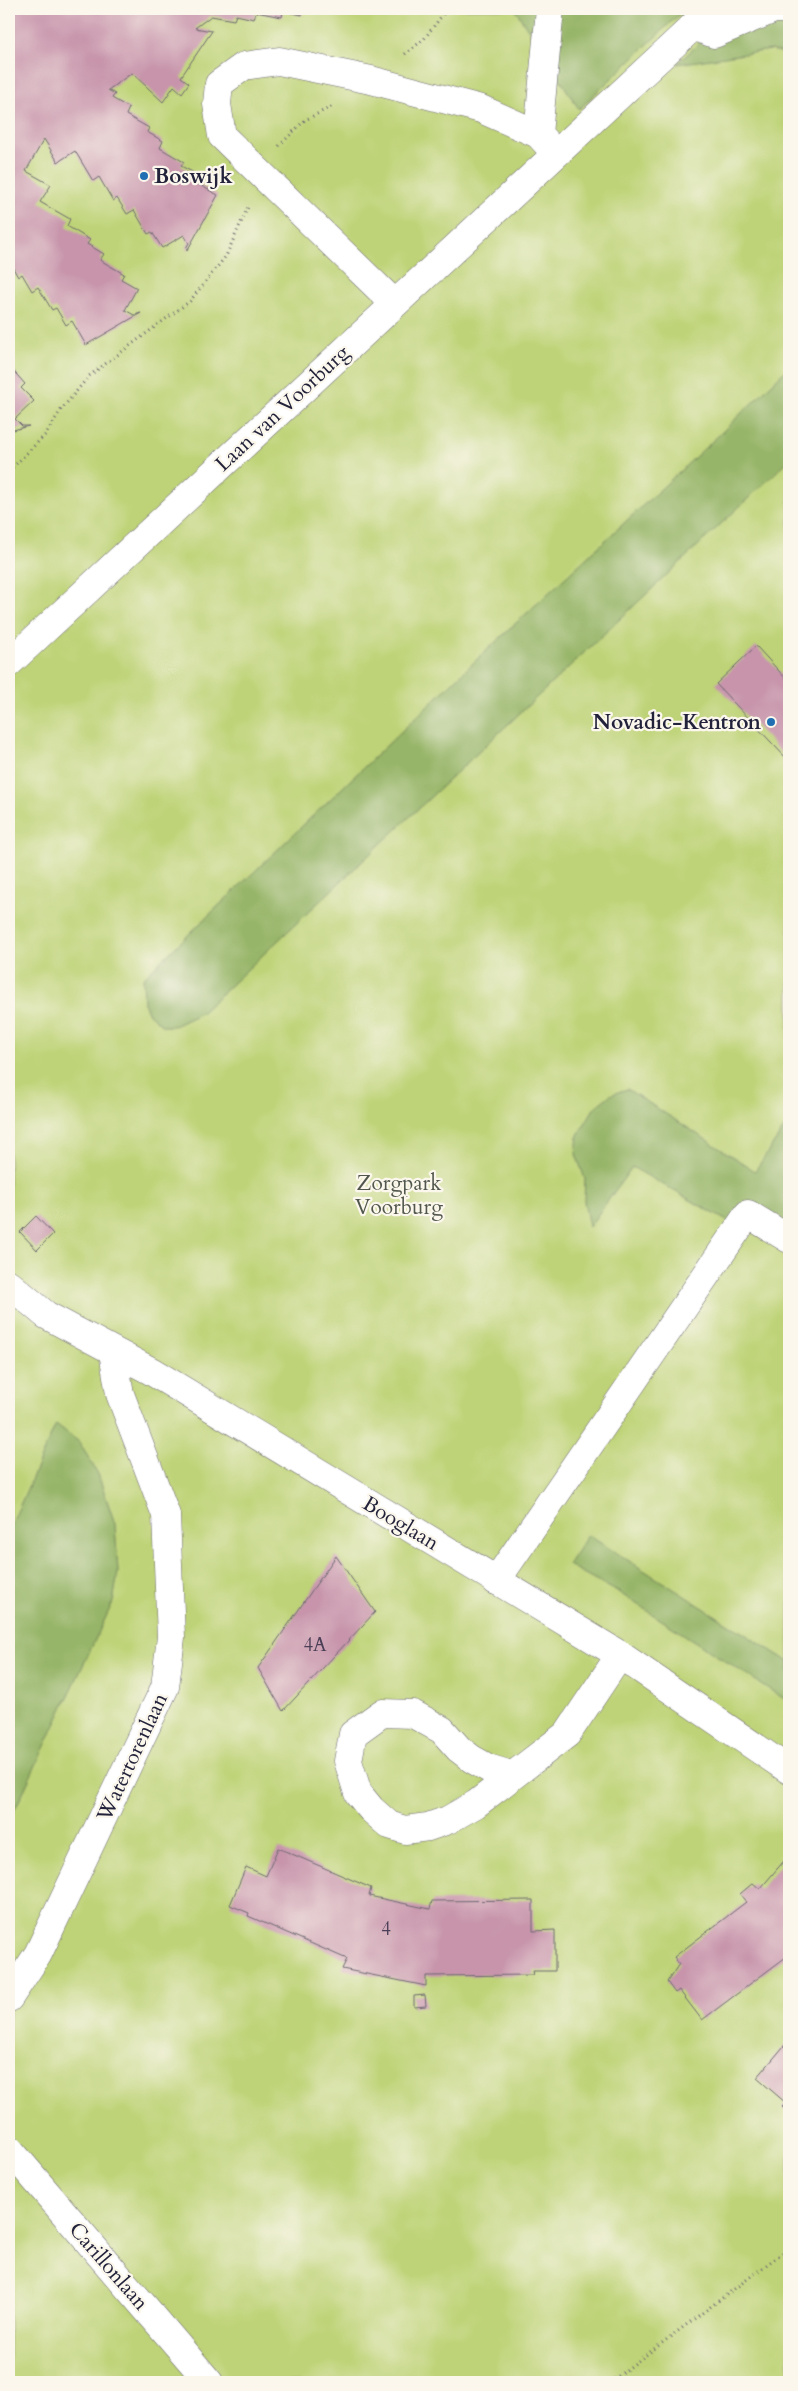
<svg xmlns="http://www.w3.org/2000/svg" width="798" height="2391" viewBox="0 0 798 2391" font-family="Cardo,serif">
  <rect width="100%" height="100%" fill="#fbf7ec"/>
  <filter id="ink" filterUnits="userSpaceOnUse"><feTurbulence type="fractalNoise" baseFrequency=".02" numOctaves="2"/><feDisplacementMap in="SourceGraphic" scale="10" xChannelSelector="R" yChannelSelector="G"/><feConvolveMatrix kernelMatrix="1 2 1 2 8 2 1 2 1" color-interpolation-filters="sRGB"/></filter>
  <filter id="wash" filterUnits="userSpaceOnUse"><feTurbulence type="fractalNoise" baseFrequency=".0096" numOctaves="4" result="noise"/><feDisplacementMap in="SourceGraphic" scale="20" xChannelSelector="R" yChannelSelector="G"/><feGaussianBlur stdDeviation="1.12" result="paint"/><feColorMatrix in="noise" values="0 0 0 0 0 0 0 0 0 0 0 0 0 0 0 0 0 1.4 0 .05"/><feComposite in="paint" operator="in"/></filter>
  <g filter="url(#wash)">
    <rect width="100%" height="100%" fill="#f4e9d1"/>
    <rect fill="#bed377" stroke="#707a59" x="9" y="9" width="780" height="2373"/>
    <g fill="#96b568" stroke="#5c6c52">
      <polygon points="515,9 685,9 579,109"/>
      <polygon points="735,9 789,9 789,55 771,50 677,64"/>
      <polygon points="789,367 789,460 201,1013 174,1026 163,1026 149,1014 144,1003 143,978 472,664 719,435"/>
      <polygon points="627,1089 755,1171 789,1121 789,1225 757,1207 738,1238 727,1221 632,1167 589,1227 584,1201 585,1179 576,1154 578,1135 595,1107 610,1095"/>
      <polygon points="56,1424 79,1442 98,1474 115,1524 118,1572 113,1602 9,1822 9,1530"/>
      <polygon points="588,1535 789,1662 789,1702 618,1592 568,1565"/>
    </g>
    <g id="blocks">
      <g fill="#c794ab">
        <polygon points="9,9 303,9 302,15 283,11 282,17 256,12 254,19 236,15 234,20 211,16 195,28 212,31 181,77 189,83 182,93 174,86 163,102 132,73 108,90 115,94 112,98 129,108 126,115 149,128 147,132 163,141 160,148 184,162 181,166 198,175 194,182 218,195 187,251 186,248 189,243 184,235 162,248 152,232 148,234 134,210 127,214 117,198 113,201 99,177 93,181 75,151 58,162 44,139 26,171 51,185 40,202 70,219 67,226 90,240 87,244 104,254 100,260 124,274 121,279 137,288 125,310 134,315 141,313 86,345 72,321 66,325 56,308 52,310 38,287 32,291 22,274 18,277 9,261"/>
        <polygon points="9,366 25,384 21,388 34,401 15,419 22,426 29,426 9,431"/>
        <polygon points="756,646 789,682 789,761 716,684"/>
        <polygon points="36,1216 53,1234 37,1250 20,1232"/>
        <polygon points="336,1556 375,1612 283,1711 258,1668"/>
        <polygon points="278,1848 371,1888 369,1896 430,1909 432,1901 533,1900 533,1931 555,1930 555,1971 533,1971 534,1975 426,1976 426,1986 342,1969 347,1959 248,1916 249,1913 230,1905 246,1867 266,1876"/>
        <polygon points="789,1855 789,1961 786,1957 702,2020 679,1990 675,1993 667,1982 679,1964 674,1957 746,1902 740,1894 753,1883 760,1889"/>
        <polygon points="425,1995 426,2006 414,2007 414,1996"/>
        <polygon points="789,2040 789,2113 782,2107 786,2103 757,2078"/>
      </g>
    </g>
  </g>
  <g filter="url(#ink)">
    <use href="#blocks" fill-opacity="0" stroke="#6c6870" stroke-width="1"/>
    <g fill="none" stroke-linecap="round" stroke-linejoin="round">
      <g stroke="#6c6870" stroke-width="29">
        <g id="minor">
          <polyline points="693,26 714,34 774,9 785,9"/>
          <polyline points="550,147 538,134 550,9"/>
          <polyline points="394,303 222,136 217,104 219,84 244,66 279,61 371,80 481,109 538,134"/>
          <polyline points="9,663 712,9"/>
          <polyline points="9,1284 46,1315 151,1371 620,1655 789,1770"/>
          <polyline points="496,1581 748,1214 789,1239"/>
          <polyline points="511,1775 488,1768 472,1759 459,1749 442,1730 413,1714 382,1713 353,1734 348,1761 358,1793 371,1809 389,1825 405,1830 428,1827 448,1820 476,1804 567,1734 620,1655"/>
          <polyline points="9,1998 38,1954 165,1687 171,1637 166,1515 120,1394 113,1352"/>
          <polyline points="9,2149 209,2382"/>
        </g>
      </g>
      <g stroke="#6c6870" stroke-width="3" stroke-dasharray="1 4" stroke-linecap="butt">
        <polyline points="405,54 424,39 447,9"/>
        <polyline points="279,146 305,120 333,106"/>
        <polyline points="9,471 46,434 61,410 89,376 190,301 226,256 248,207"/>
        <polyline points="610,2382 789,2248"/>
      </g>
      <use href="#minor" stroke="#fff" stroke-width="28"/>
    </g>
  </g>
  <g fill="#1f6fb2" stroke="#fbf7ec" stroke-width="2">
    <circle cx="144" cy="176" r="5"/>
    <circle cx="771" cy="722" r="5"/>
  </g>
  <g text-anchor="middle" stroke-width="4.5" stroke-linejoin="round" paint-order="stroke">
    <g font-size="19" fill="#4b3e57">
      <text x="315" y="1651">4A</text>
      <text x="386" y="1935">4</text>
    </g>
    <g font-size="21" font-weight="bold" fill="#22223b" stroke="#fbf7ec" text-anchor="start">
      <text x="154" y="183">Boswijk</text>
      <text x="761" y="729" text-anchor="end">Novadic-Kentron</text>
    </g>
    <g font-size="21" fill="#22223b" stroke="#fbf7ec">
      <text transform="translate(282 408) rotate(-43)" y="7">Laan van Voorburg</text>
      <text transform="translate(401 1523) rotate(31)" y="7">Booglaan</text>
      <text transform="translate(132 1757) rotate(-65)" y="7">Watertorenlaan</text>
      <text transform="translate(109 2266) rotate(49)" y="7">Carillonlaan</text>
    </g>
    <g font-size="21" fill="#51574d" stroke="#fbf7ec">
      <text x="399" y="1190">Zorgpark<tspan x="399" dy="24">Voorburg</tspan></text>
    </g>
  </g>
  <rect width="798" height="2391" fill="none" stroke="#fbf7ec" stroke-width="30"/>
</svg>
